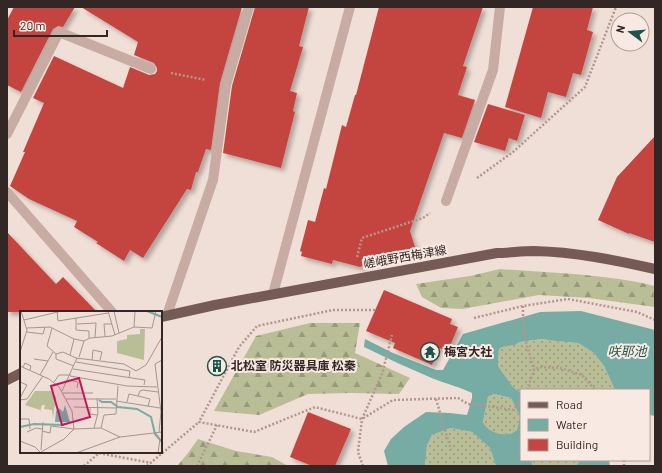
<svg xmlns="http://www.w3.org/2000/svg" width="662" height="473" viewBox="0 0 662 473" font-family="Barlow,'Noto Sans JP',sans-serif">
  <defs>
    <pattern id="forest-firs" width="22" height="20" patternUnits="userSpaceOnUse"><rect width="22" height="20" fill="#b9be97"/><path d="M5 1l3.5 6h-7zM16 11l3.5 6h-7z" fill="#979a7b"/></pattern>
    <pattern id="garden-dots" width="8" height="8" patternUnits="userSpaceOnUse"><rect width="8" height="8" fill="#b9be97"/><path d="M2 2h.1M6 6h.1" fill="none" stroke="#979a7b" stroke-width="1.8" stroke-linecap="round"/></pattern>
    <filter id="shadow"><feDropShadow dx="3.5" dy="3.5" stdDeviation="2" flood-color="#0004"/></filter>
  </defs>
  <rect width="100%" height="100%" fill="#f0dfd7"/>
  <g fill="url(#forest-firs)">
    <path d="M500 269C551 273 606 274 655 286V307L589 298 539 295 463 309 441 308 422 297 416 284 470 276Z"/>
    <polygon points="310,323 360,323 355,353 410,378 399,394 351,393 308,394 259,415 214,411 256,336"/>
    <polygon points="198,439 236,451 272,457 288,466 177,466 188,453"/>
  </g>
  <g fill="url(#garden-dots)">
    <polygon points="542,339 555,341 578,343 594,353 604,366 615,390 521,390 521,393 513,387 498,366 499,349 502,347 515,345 520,342"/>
    <path d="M494 394 511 398 520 417 517 430C514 432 511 434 508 434 499 435 487 431 483 422L488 397Z"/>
    <polygon points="451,428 472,432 490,448 496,466 425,466 427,446 432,435"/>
    <polygon points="531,460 580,460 576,466 533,466"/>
  </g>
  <g fill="#76aca3" fill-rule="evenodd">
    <path d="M581 311 655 330V414L653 416 649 414V390H615L604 366 594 353 578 343 555 341 542 339 520 342 515 345 502 347 499 349 498 366 513 387 521 393V460H531L533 466H496L490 448 472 432 451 428 432 435 427 446 425 466H388L384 451 391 439 404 427 426 412 450 413 467 415 472 398V393C460 387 447 384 434 379 410 369 387 358 364 347L365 339 393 353 436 370H443L463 334 540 312ZM494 394 511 398 520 417 517 430C514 432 511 434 508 434 499 435 487 431 483 422L488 397Z"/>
    <polygon points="580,460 609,460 610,466 576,466"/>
  </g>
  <g fill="#c44541" filter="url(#shadow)">
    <polygon points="14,7 75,7 63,27 58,26 53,29 21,92 7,85 7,20"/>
    <polygon points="81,7 242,7 220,83 211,150 206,149 198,172 196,172 191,190 187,189 143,258 130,250 124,261 96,243 98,242 74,227 77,221 29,199 10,186 25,152 23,152 44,103 33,98 54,56 123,88 130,67 149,75 155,74 157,71 157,68 154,63 134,55 138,42"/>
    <polygon points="255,7 309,7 299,46 303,47 290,91 297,93 293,111 295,112 281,168 223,153 232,86"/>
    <polygon points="379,7 483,7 463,66 467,67 458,95 475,100 462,138 444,133 410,231 415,247 360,267 333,260 332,264 301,256 302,252 300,251 308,220 315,222 324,188 326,189 342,125 346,127 355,95 356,95"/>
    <polygon points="533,7 593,7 587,30 593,32 581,75 573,73 566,97 548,92 541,118 505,107"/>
    <polygon points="488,104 525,115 517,141 509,138 505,151 474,142"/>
    <polygon points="655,136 655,242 629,233 629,234 598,220 617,177"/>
    <polygon points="7,232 56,284 63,277 97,312 7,312"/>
    <polygon points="384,290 452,319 450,324 458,327 448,351 439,348 432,365 393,348 395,343 366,331"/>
    <polygon points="308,412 351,429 335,466 312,466 290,457"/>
  </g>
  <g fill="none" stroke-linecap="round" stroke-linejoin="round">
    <g stroke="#b3968e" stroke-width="2.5" stroke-dasharray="2 2" stroke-linecap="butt">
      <polyline points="171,73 206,80"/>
      <polyline points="477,178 513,152 585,87 616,7"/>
      <polyline points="357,257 362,238 423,218 430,213"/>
      <polyline points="523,306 523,324 526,342 534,370"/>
      <polyline points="375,310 333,310 257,326 239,347 199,422 254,432 315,407 362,419 393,400 458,398 468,404 480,405 513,410 521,401"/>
      <polyline points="474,318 523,306 568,299 637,312 655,320"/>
      <polyline points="527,390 534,370 539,367 560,368 582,375 595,390"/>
      <polyline points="649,394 655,387"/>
      <polyline points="436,399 451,450"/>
      <polyline points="84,466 99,453 151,463"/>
      <polyline points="147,466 199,422"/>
      <polyline points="197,466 217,425"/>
      <polyline points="363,466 358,452 362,419 382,374 392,335"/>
      <polyline points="624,466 624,460"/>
    </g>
    <g stroke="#c8aca3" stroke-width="10">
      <polyline points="7,134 59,32 151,69"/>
      <polyline points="7,192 112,312"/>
      <polyline points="446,201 493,70 500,7"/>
      <polyline points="273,294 350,7"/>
      <polyline points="167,315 213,180 226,85 249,7"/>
    </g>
    <g stroke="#755a56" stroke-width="10">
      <path d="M161 317 215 305 497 253C509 253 521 251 534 251 575 252 615 260 655 269"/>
      <polyline points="7,380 21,373"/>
    </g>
  </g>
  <defs>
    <g id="temple-ring" transform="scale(1)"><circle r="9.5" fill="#f8eae3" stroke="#1c534b" stroke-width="1.5"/><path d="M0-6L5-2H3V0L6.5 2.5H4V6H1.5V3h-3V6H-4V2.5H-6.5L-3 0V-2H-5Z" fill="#1c534b"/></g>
    <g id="building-ring" transform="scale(1)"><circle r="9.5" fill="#f8eae3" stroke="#1c534b" stroke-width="1.5"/><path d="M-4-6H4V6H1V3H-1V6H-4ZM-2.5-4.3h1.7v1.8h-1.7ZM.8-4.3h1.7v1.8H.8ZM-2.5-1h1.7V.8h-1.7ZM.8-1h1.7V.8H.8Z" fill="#1c534b"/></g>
  </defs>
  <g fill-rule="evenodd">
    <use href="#temple-ring" x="430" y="352"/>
    <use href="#building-ring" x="217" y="366"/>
  </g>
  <g text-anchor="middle" stroke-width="4" stroke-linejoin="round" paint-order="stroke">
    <g font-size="12" fill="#332725" stroke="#f8eae3">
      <text transform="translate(405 257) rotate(-10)" y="4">嵯峨野西梅津線</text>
    </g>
    <g font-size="12" font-weight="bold" fill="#332725" stroke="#f8eae3" text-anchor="start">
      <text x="444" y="356">梅宮大社</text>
      <text x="231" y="370">北松室 防災器具庫 松秦</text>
    </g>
    <g font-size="13" font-style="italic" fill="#1c534b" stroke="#f8eae3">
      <text x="627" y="356">咲耶池</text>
    </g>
  </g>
  <g transform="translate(20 311)">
    <rect width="142" height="142" fill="#f0dfd7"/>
    <path d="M120 18H125L124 49 97 42V30L107 28V24L120 23Z" fill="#b9be97"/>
    <path d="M15 80H31L36 86 33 107 32 99 24 98 25 94H22L20 101V99L5 94Z" fill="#b9be97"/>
    <path d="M45 94 50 111H35L36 100 39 97 43 101Z" fill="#76aca3"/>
    <path fill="none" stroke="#76aca3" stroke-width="2" d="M127 0 142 6M79 89 82 91H91L98 96 117 98 131 106 135 123 142 131M0 116 14 113 44 114"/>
    <path fill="none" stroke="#a49590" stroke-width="1" d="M37 0 38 10 88 2M88 0 95 24M94 0 99 22M56 7V19L69 20V27M4 9 42 0M57 13 76 12 75 26M114 16 115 0M7 17 30 16 54 28M32 17 27 35 36 43 43 41 56 47 104 53 116 60 126 54 142 26M7 21 23 23 25 16M85 25 84 13H92M0 41 7 19 1 0M36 43V48L54 55M50 44 54 28 64 30M59 46 64 30 70 27 92 25 114 16 132 17 136 0M14 48 28 50M72 49 73 39 82 41 80 49M56 51 110 60 109 67M0 55 29 68 39 76 52 100 54 118 81 117 100 126M3 56 5 52 11 55 10 59M53 58 125 69 124 74M20 64 33 41M50 65 107 75 137 76M48 69 58 71 57 77M0 71 7 74 0 87M34 71 39 64H51M42 80 57 47M43 82H73M118 85 120 80 123 79 138 81M46 88H96M0 89 7 88 23 65M96 90 140 97M107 91 109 83 118 85 130 88 128 96M54 96 96 97M70 96V103L77 104M0 108H9L10 118M74 117 78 102 77 87M81 117 84 104 96 103 98 75M22 120 30 122 31 115 54 118M7 121 16 117 22 118M139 121 141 101 135 53 142 49M136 122 140 128 138 142M0 130 15 136 21 142M21 139 23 111M21 141 44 128 54 118M56 142 100 126 142 121"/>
    <path fill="#c2185b" fill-opacity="0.15" stroke="#c2185b" stroke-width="2" d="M59 67 70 106 42 114 31 75Z"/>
    <rect width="142" height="142" fill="none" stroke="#332725" stroke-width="2"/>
  </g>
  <rect width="662" height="473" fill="none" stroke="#332725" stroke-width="16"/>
  <rect x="520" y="389" width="130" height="72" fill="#f8eae3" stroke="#a99c97"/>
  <rect x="528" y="402" width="20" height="6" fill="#755a56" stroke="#a99c97"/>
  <text x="556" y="409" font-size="12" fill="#332725">Road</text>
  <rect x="528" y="419" width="20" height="12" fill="#76aca3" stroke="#a99c97"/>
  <text x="556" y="429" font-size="12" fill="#332725">Water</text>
  <rect x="528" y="439" width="20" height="12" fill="#c44541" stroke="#a99c97"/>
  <text x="556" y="449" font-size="12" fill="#332725">Building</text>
  <g transform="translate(630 32) rotate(286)"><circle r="19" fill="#f8eae3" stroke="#a99c97"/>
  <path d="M0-3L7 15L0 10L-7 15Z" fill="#1c534b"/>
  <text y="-6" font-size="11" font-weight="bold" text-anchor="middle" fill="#332725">N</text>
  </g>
  <path d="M14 30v6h93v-6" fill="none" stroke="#332725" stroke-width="2"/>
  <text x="20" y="30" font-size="12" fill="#332725" stroke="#f8eae3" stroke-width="3" paint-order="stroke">20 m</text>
</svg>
